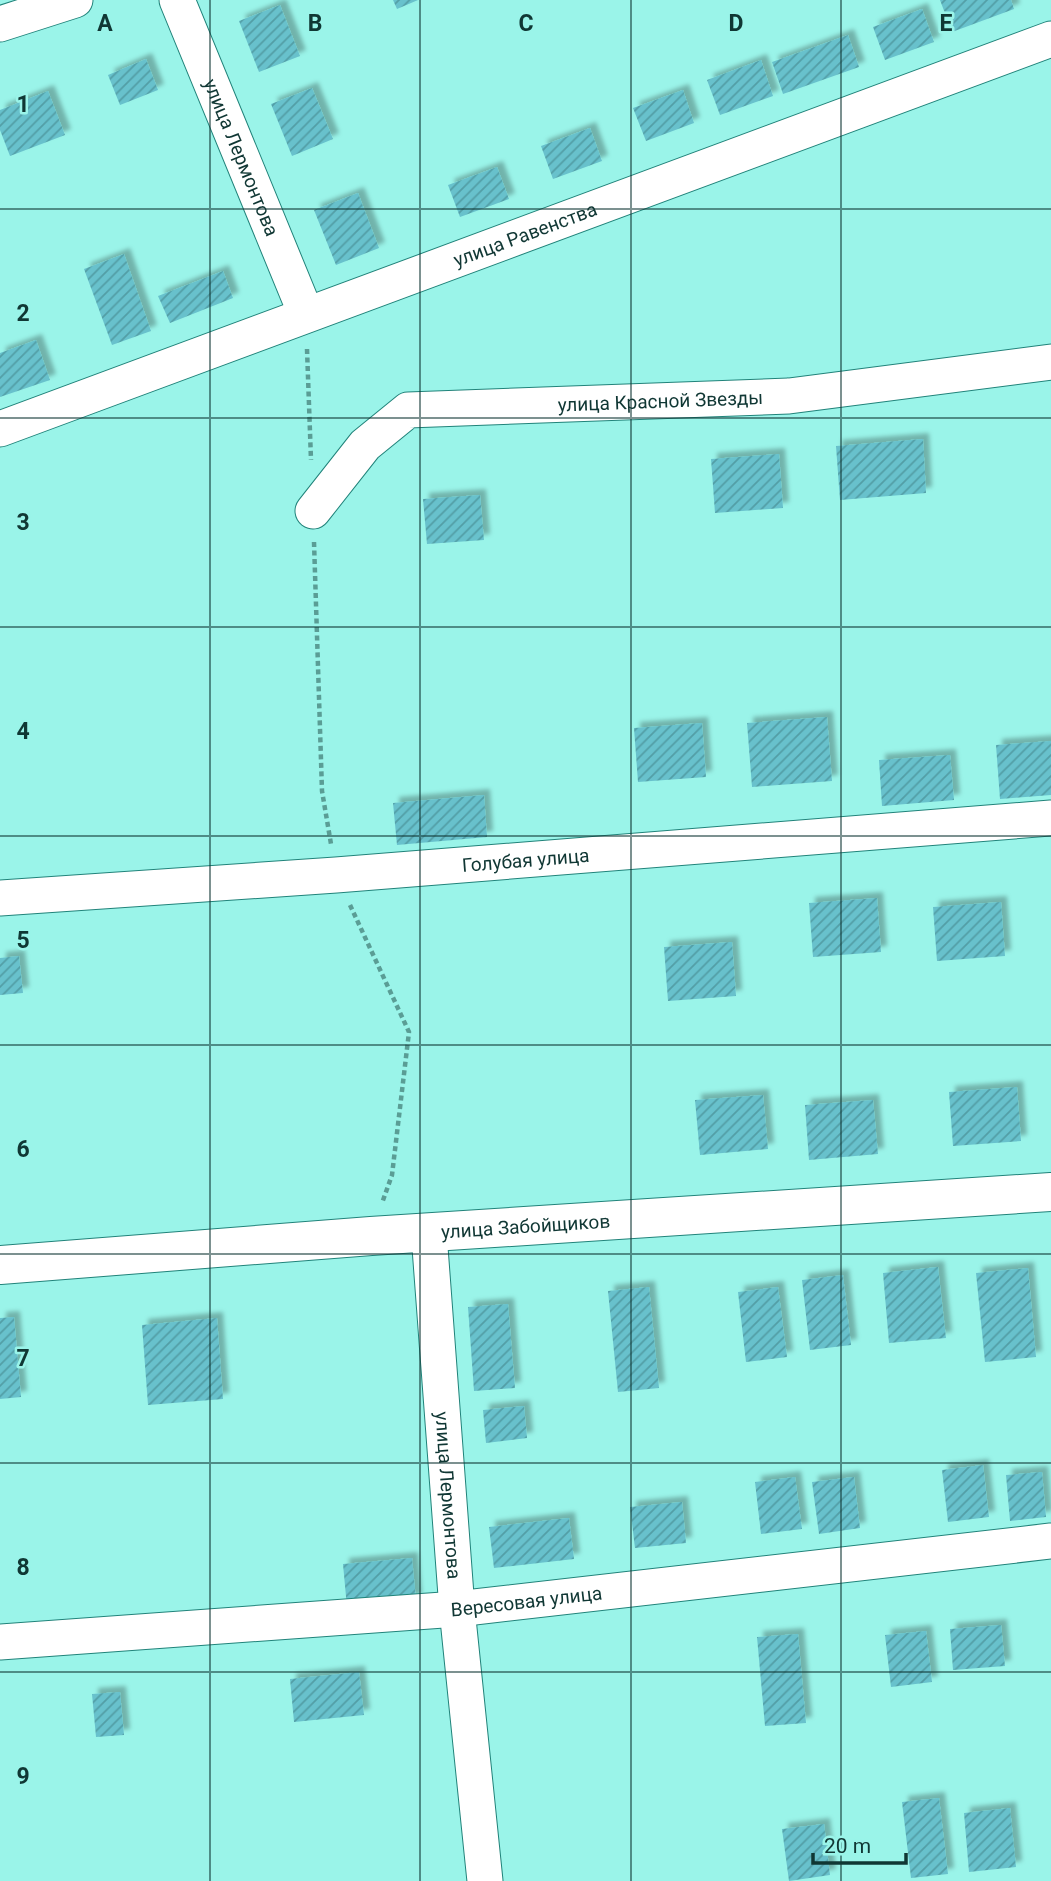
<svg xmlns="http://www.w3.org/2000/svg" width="1051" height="1881" viewBox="0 0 1051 1881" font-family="Roboto,sans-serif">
  <defs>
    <pattern id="building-hatch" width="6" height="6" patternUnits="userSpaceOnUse" patternTransform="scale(1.75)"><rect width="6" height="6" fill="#67c1cc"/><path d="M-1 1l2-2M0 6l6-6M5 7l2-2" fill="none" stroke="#539ea6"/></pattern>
    <filter id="shadow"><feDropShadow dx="6" dy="-6" stdDeviation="2" flood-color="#0004"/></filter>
  </defs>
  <rect width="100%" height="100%" fill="#9af4e9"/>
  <g fill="url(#building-hatch)" filter="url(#shadow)">
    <polygon points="393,0 418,0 397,9"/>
    <polygon points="940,0 1011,0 1014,9 952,32"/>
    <polygon points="280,5 300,56 259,72 239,21"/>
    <polygon points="922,9 934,42 885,60 873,27"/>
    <polygon points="848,35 859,67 783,94 772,62"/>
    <polygon points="146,59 158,90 120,105 108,75"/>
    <polygon points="761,60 773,96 720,115 707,80"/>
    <polygon points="312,88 333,139 292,156 271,104"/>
    <polygon points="683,90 694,123 646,141 633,108"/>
    <polygon points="48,91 65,135 10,156 0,130 0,110"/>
    <polygon points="590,128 602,161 553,179 541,146"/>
    <polygon points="497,167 509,199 460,217 448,185"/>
    <polygon points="358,193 379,248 336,265 314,210"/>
    <polygon points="124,254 151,331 112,345 84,269"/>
    <polygon points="223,271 233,298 170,323 158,296"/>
    <polygon points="36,340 50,380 0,397 0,353"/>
    <polygon points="923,439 926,493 840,500 836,446"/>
    <polygon points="779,454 783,508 715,513 711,459"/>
    <polygon points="480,495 484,540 427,544 423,499"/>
    <polygon points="827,717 832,781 752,787 747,723"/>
    <polygon points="702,723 706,777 638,782 634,728"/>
    <polygon points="1051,741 1051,795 1000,799 996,745"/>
    <polygon points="950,755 954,800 882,806 879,760"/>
    <polygon points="484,795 487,837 397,845 393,803"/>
    <polygon points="877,898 881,952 813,957 809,903"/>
    <polygon points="1001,902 1005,956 937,961 933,907"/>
    <polygon points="732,942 736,996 668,1001 664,947"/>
    <polygon points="19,956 23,993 0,995 0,958"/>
    <polygon points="1017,1087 1021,1141 953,1146 949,1092"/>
    <polygon points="763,1095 768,1149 700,1155 695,1100"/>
    <polygon points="873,1100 878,1154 809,1160 805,1105"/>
    <polygon points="938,1267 946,1338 889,1343 883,1273"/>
    <polygon points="1028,1268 1036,1357 985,1362 976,1273"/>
    <polygon points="843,1275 851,1345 810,1350 802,1280"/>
    <polygon points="649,1287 659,1388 618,1392 608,1291"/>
    <polygon points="778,1287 787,1357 746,1362 738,1292"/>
    <polygon points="508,1304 515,1388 474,1391 468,1307"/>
    <polygon points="14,1317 21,1397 0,1399 0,1318"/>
    <polygon points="217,1318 223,1399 148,1405 142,1325"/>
    <polygon points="524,1406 527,1438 486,1443 483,1410"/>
    <polygon points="983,1465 989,1517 948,1522 942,1470"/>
    <polygon points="1042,1472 1046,1517 1010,1521 1006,1475"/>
    <polygon points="795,1477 802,1529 761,1534 755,1482"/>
    <polygon points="854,1477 860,1528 819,1534 812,1482"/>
    <polygon points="682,1502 686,1543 635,1548 630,1507"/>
    <polygon points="569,1518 574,1559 494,1568 489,1527"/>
    <polygon points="412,1558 416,1600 347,1607 343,1564"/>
    <polygon points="1001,1625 1005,1666 953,1670 950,1629"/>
    <polygon points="926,1631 932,1682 891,1687 885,1635"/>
    <polygon points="798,1634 806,1723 765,1726 757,1637"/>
    <polygon points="359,1672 364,1715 294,1722 290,1679"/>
    <polygon points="120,1692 124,1735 96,1737 92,1694"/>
    <polygon points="939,1798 948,1874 911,1878 902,1802"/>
    <polygon points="1010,1808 1016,1867 969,1872 964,1813"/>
    <polygon points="824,1824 830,1875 789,1881 782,1829"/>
  </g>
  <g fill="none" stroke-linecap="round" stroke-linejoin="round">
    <g stroke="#21837a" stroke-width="37">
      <g id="street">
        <path id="s1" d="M177 0 306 314"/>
        <polyline points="0,24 75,0"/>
        <path id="s2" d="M0 429 1051 39"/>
        <path id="s3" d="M313 511 365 445 408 410 789 396 1051 362"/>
        <path id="s4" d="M0 898 336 875 1051 818"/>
        <path id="s5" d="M429 1234 457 1609 485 1881"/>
        <path id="s6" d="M0 1642 457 1609 1051 1541"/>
      </g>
    </g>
    <g stroke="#21837a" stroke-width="40">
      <g id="secondary">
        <path id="s7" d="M0 1265 371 1236 1051 1192"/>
      </g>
    </g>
    <g stroke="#5a9d95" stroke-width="4.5" stroke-dasharray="5 3.5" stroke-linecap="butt">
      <polyline points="307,349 311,460"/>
      <polyline points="314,542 322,791 331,844"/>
      <polyline points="350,905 409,1032 392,1175 382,1203"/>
    </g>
    <use href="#street" stroke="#fff" stroke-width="35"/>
    <use href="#secondary" stroke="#fff" stroke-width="38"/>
  </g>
  <path fill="none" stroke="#103734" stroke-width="2" stroke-opacity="0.55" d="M210 0V1881M420 0V1881M631 0V1881M841 0V1881M0 209H1051M0 418H1051M0 627H1051M0 836H1051M0 1045H1051M0 1254H1051M0 1463H1051M0 1672H1051"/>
  <g text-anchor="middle" stroke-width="5" stroke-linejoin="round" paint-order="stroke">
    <g font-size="19" fill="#103734" stroke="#9af4e9">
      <text dy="7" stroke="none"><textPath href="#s1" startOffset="170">улица Лермонтова</textPath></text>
      <text dy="7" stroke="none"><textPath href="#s2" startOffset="560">улица Равенства</textPath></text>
      <text dy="7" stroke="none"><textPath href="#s3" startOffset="392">улица Красной Звезды</textPath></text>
      <text dy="7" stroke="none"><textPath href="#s4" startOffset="527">Голубая улица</textPath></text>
      <text dy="7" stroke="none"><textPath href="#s7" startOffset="527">улица Забойщиков</textPath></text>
      <text dy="7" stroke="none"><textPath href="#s5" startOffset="262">улица Лермонтова</textPath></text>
      <text dy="7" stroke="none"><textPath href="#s6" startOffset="528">Вересовая улица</textPath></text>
    </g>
  </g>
  <g font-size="23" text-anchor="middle" font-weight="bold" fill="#103734" stroke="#9af4e9" stroke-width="5" stroke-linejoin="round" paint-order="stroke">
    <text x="105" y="31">A</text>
    <text x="315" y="31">B</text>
    <text x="526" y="31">C</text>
    <text x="736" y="31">D</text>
    <text x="946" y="31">E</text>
    <text x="23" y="112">1</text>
    <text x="23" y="321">2</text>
    <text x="23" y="530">3</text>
    <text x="23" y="739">4</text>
    <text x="23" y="948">5</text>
    <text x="23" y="1157">6</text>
    <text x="23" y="1366">7</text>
    <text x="23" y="1575">8</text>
    <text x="23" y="1784">9</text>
  </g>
  <path d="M813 1853v10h93v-10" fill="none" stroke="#103734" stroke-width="3.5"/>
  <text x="824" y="1853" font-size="21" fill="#103734" stroke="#9af4e9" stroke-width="5" paint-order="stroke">20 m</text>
</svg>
